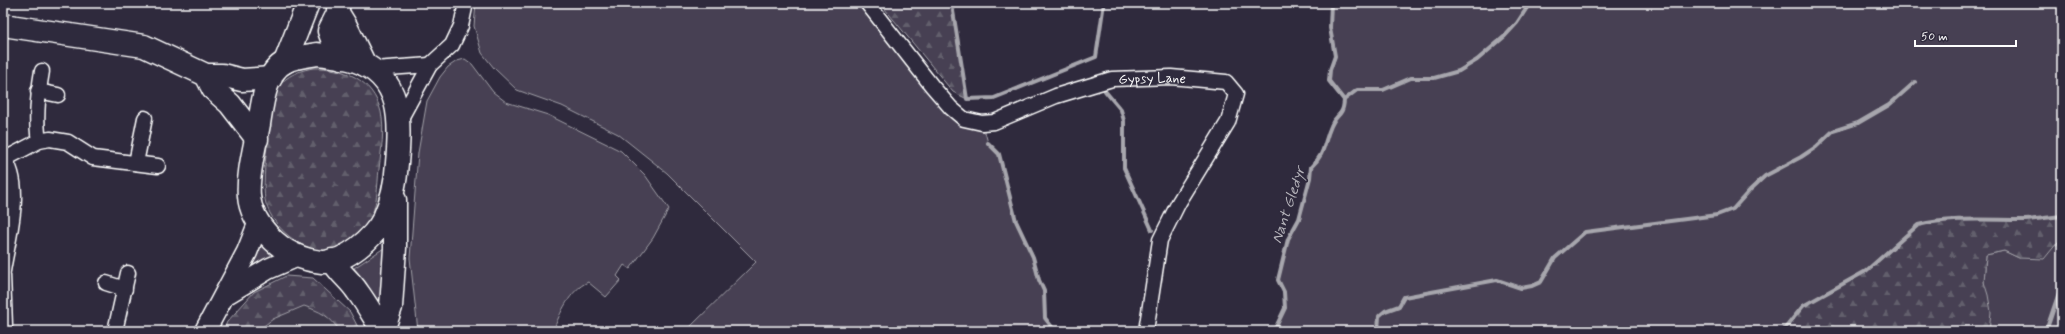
<svg xmlns="http://www.w3.org/2000/svg" width="2065" height="334" viewBox="0 0 2065 334" font-family="Mynerve,sans-serif">
  <defs>
    <pattern id="forest-firs" width="22" height="20" patternUnits="userSpaceOnUse"><rect width="22" height="20" fill="#464152"/><path d="M5 1l3.5 6h-7zM16 11l3.5 6h-7z" fill="#625e6c"/></pattern>
  </defs>
  <rect width="100%" height="100%" fill="#2f2a3d"/>
  <filter id="ink" filterUnits="userSpaceOnUse"><feTurbulence type="fractalNoise" baseFrequency=".025" numOctaves="2"/><feDisplacementMap in="SourceGraphic" scale="8" xChannelSelector="R" yChannelSelector="G"/><feConvolveMatrix kernelMatrix="1 2 1 2 8 2 1 2 1" color-interpolation-filters="sRGB"/></filter>
  <g filter="url(#ink)">
    <polygon fill="#3c3749" points="287,280 351,331 231,331"/>
    <g fill="#464152" stroke="#a2a0a8">
      <polygon points="476,3 857,3 932,98 958,123 985,132 988,143 999,154 1016,221 1033,257 1039,280 1044,291 1045,318 1055,331 686,331 756,262 667,173 618,134 562,106 517,90 494,68 482,53 474,26"/>
      <path d="M1331 3H2062V216L2024 220 1987 219 1918 225 1866 271 1803 306 1783 331H1274L1285 308 1284 292 1278 280 1288 239 1299 219 1310 178 1311 167C1326 153 1323 144 1331 126 1336 113 1343 118 1344 100L1329 81 1330 70 1335 56 1330 28Z"/>
      <path d="M465 59 472 64 493 92 506 102 548 115 621 151 645 175 669 209 653 238 630 269 624 265 617 276 621 280 606 297 588 282C570 290 560 313 553 331H418L410 258 418 153 427 101 440 77 448 67 457 61Z"/>
      <polygon points="2062,237 2062,331 1989,331 1990,327 1984,282 1986,255 2004,251 2019,258 2057,245"/>
      <polygon points="263,245 279,258 243,274 260,247"/>
      <polygon points="384,248 382,309 367,284 354,268"/>
    </g>
    <g fill="url(#forest-firs)" stroke="#a2a0a8">
      <polygon points="880,3 951,3 967,99 953,92"/>
      <path d="M313 68C343 67 373 79 381 112 385 130 381 151 379 169 377 187 378 207 368 222 361 235 343 250 328 251 301 252 274 228 266 204 260 184 270 124 273 101 278 80 292 72 313 68Z"/>
      <path d="M2062 216V237L2044 259 2019 258 2004 251 1986 255 1984 282 1988 295 1991 312 1989 331H1783L1803 306 1866 271 1918 225C1951 217 1988 220 2022 220 2035 220 2049 217 2062 216Z"/>
      <path d="M286 276 313 278 350 312 360 331H339C331 316 319 311 304 306L273 319 257 331H223L227 322 254 292Z"/>
    </g>
    <g fill="none" stroke-linecap="round" stroke-linejoin="round">
      <g stroke="#a7a6ad" stroke-width="4">
        <polyline points="953,11 967,99 994,98 1096,57 1104,3"/>
        <polyline points="1105,91 1121,110 1124,121 1124,168 1152,230"/>
        <polyline points="1344,100 1357,90 1383,90 1411,78 1434,78 1459,71 1477,60 1505,36 1517,23 1530,3"/>
        <polyline points="988,143 999,154 1016,221 1033,257 1039,280 1044,291 1045,318 1055,331"/>
        <path d="M1274 331 1285 308 1284 292 1278 280 1288 239 1299 219 1310 178 1311 167C1326 153 1323 144 1331 126 1336 113 1343 118 1344 100L1329 81 1330 70 1335 56 1330 28 1331 3"/>
        <polyline points="1378,331 1379,316 1385,311 1399,306 1404,297 1497,280 1521,288 1532,286 1541,282 1555,258 1585,232 1717,215 1733,209 1750,190 1765,176 1801,157 1816,147 1833,131 1858,123 1889,105 1915,82"/>
        <path d="M1783 331 1803 306 1866 271 1918 225C1951 217 1988 220 2022 220 2035 220 2049 217 2062 216"/>
        <polyline points="2046,331 2062,284"/>
      </g>
      <g stroke="#fff" stroke-width="17">
        <g id="minor">
          <path id="s1" d="M867 3 932 86 951 108 964 119 982 123 994 122 1056 96 1112 79 1171 77 1226 82 1236 94 1228 122 1179 202 1160 240 1146 331"/>
          <polyline points="374,69 430,65"/>
          <polyline points="38,91 58,95"/>
          <polyline points="400,120 430,65 452,45 461,26 466,3"/>
          <path d="M39 141C35 118 38 94 42 71"/>
          <path d="M3 157C25 184 8 238 3 271"/>
          <polyline points="5,159 39,141 50,139 68,142 93,158 158,166"/>
          <polyline points="136,163 145,118"/>
          <polyline points="3,275 5,325 3,330"/>
          <polyline points="106,283 125,289"/>
          <polyline points="115,331 128,273"/>
        </g>
      </g>
      <g stroke="#fff" stroke-width="23">
        <g id="secondary">
          <polyline points="225,295 268,269 298,256"/>
          <polyline points="205,331 247,252 258,224"/>
        </g>
      </g>
      <g stroke="#fff" stroke-width="25">
        <g id="primary">
          <polyline points="338,3 338,13 329,31 335,47 342,58"/>
          <polyline points="338,13 346,26 365,65"/>
          <polyline points="3,25 144,46 206,75 222,75 242,80 271,78"/>
          <path d="M317 54C329 56 344 56 356 61 402 77 401 121 397 163 396 182 392 200 384 218 374 238 345 263 322 262 302 260 283 251 269 236 259 225 250 211 249 196 247 175 255 146 259 124 262 105 265 72 285 62 293 57 307 56 317 54Z"/>
          <polyline points="285,62 308,3"/>
          <polyline points="206,75 213,89 230,104 257,139"/>
          <path d="M332 260C339 273 349 279 357 291 367 304 374 318 383 331"/>
          <polyline points="383,331 391,307 395,248 395,200"/>
        </g>
      </g>
      <use href="#minor" stroke="#2f2a3d" stroke-width="14"/>
      <use href="#secondary" stroke="#2f2a3d" stroke-width="20"/>
      <use href="#primary" stroke="#2f2a3d" stroke-width="22"/>
    </g>
  </g>
  <g text-anchor="middle" stroke-width="3.5" stroke-linejoin="round" paint-order="stroke">
    <g font-size="14" fill="#fff" stroke="#2f2a3d">
      <text dy="5" stroke="none"><textPath href="#s1" startOffset="348">Gypsy Lane</textPath></text>
    </g>
    <g font-size="15" font-style="italic" fill="#b6b4bb" stroke="#2f2a3d">
      <text transform="translate(1288 205) rotate(-72)" y="5">Nant Gledyr</text>
    </g>
  </g>
  <rect width="2065" height="334" fill="none" stroke="#2f2a3d" stroke-width="16"/>
  <rect x="8" y="8" width="2049" height="318" fill="none" stroke="#fff" stroke-width="1.5" filter="url(#ink)"/>
  <path d="M1915 40v6h101v-6" fill="none" stroke="#ffffff" stroke-width="2"/>
  <text x="1921" y="40" font-size="12" fill="#ffffff" stroke="#2f2a3d" stroke-width="3" paint-order="stroke">50 m</text>
</svg>
